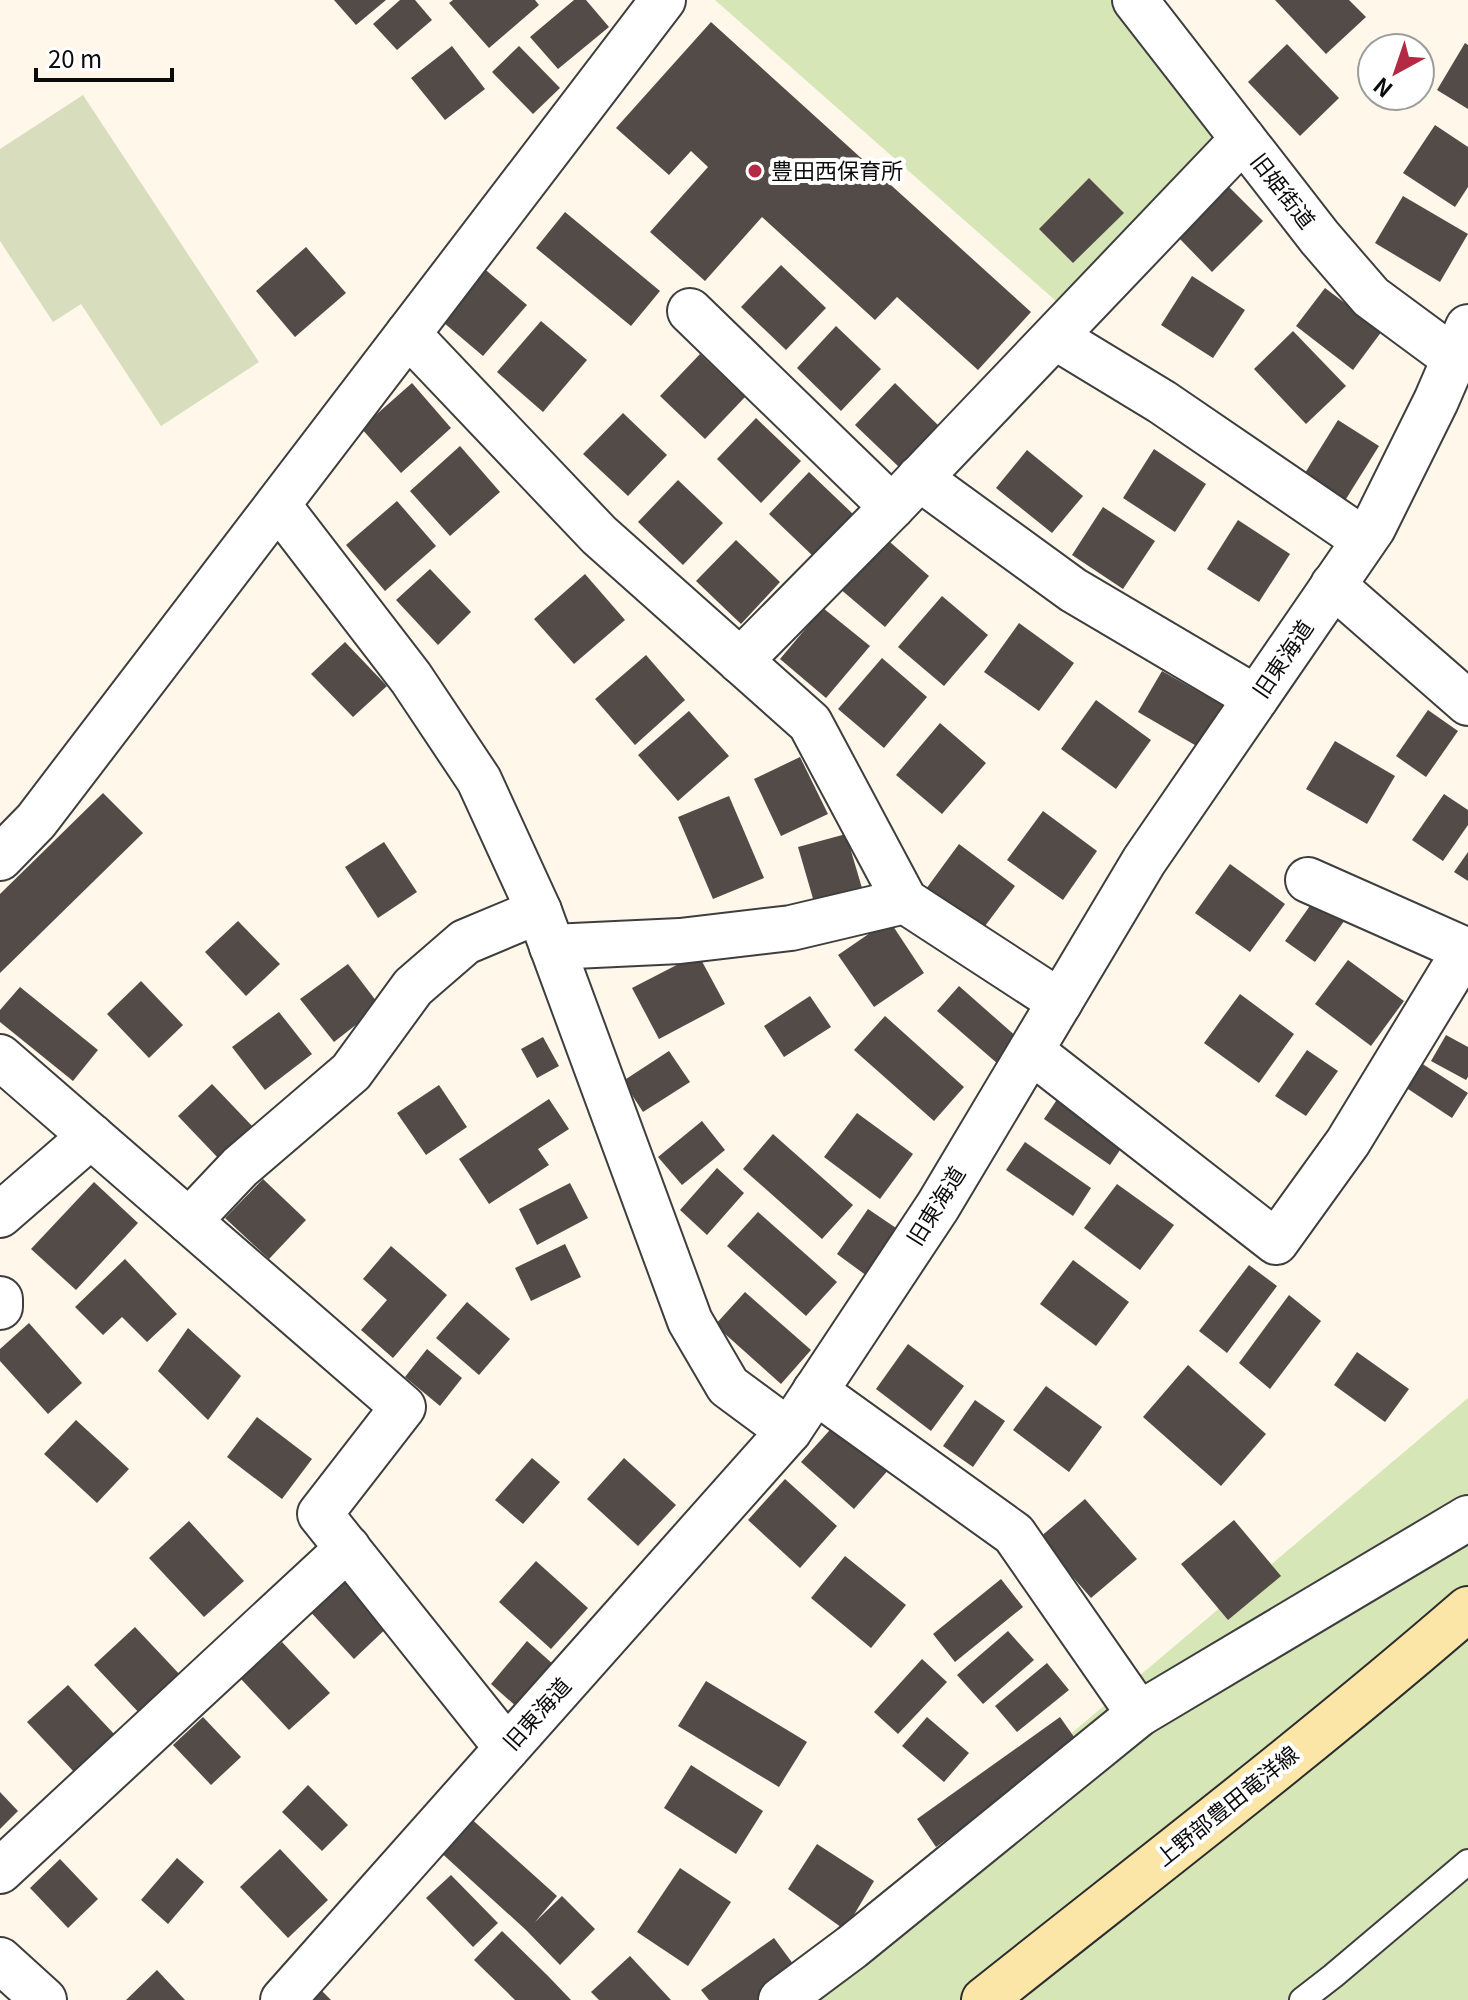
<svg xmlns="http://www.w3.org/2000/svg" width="1468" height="2000" viewBox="0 0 1468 2000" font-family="Georgia,'Noto Sans JP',serif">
  <rect width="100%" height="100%" fill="#fef7ea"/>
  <g fill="#d6e6b6">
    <polygon points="715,0 1135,0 1243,139 1074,317"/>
    <polygon points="1468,1398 1468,2000 756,2000"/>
  </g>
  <polygon fill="#d8debd" points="83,95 259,362 161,426 81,304 53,322 0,241 0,149"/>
  <g fill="#534b48">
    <polygon points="334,0 386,0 356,25"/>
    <polygon points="400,0 415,0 432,20 397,50 373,24"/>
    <polygon points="453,0 535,0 539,5 489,48 449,3"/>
    <polygon points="574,0 586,0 609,27 558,69 530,37"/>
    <polygon points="1275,0 1349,0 1366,17 1326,54"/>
    <polygon points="711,22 1031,312 978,370 897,297 875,320 762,217 705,281 650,232 708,167 691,151 669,175 616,128"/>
    <polygon points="1465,43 1468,45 1468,109 1437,90"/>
    <polygon points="1287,44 1339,98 1300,136 1248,82"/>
    <polygon points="452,46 485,89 445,120 411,78"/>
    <polygon points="519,46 560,88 533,114 492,72"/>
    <polygon points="1435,125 1468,147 1468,187 1455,207 1403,173"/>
    <polygon points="1089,178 1124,213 1073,263 1039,229"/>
    <polygon points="1229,187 1263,221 1212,272 1178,237"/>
    <polygon points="1403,196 1468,234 1440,282 1375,243"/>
    <polygon points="565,212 660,291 631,326 536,248"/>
    <polygon points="306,247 346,293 295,337 256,291"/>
    <polygon points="781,265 826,308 786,350 741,307"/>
    <polygon points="481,266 527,305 483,356 437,317"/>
    <polygon points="1192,276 1245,310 1213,358 1161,325"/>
    <polygon points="1325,288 1382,331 1353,370 1296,326"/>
    <polygon points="541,321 587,360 543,412 497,372"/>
    <polygon points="836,326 881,369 841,411 797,368"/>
    <polygon points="1293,331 1346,386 1306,424 1254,369"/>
    <polygon points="700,354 745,397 705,439 660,396"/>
    <polygon points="412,383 451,428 401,473 361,428"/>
    <polygon points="895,383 940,427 900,468 855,425"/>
    <polygon points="623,413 667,455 628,496 583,454"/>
    <polygon points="756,418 801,461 761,503 717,459"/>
    <polygon points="1338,420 1379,446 1341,507 1300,481"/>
    <polygon points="460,446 500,492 450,536 410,491"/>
    <polygon points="1154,449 1206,484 1175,532 1123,498"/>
    <polygon points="1027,450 1083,496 1052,533 996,488"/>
    <polygon points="809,472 854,515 814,557 769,514"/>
    <polygon points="678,480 723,523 683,565 638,522"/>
    <polygon points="397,501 436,546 385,591 346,545"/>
    <polygon points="1103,507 1155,541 1123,589 1072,555"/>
    <polygon points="1238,520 1290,554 1259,602 1207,569"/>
    <polygon points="883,536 929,576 885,627 839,588"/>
    <polygon points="736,540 780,582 741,624 696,581"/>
    <polygon points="430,569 471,612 438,645 396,600"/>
    <polygon points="585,574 625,620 574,664 534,619"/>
    <polygon points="942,596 988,635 944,686 898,647"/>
    <polygon points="823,608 870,646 826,698 780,659"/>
    <polygon points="1019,623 1074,663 1039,711 984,672"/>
    <polygon points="345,642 387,686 353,717 311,674"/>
    <polygon points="646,655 685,700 635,745 595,699"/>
    <polygon points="882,658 927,697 884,748 838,709"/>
    <polygon points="1162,671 1224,706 1200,748 1138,712"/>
    <polygon points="1096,700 1151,740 1116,789 1061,749"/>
    <polygon points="1428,710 1458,731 1426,777 1396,756"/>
    <polygon points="689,711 729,756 678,801 638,755"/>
    <polygon points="940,723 986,763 942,814 896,775"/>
    <polygon points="1335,741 1395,776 1367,824 1306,789"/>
    <polygon points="800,757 828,814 781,836 754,779"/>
    <polygon points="103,793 143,833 0,973 0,894"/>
    <polygon points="1444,794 1468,810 1468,825 1443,861 1412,840"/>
    <polygon points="729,796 764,878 713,899 678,817"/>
    <polygon points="1043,811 1097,851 1063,900 1007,860"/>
    <polygon points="846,834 862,888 814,902 798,847"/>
    <polygon points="384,842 417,892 378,918 345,867"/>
    <polygon points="959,844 1015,886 982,930 926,889"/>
    <polygon points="1468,852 1468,881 1454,872"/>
    <polygon points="1230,864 1285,904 1250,952 1195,913"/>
    <polygon points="1317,896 1347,917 1315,962 1285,941"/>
    <polygon points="889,920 924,973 874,1007 838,955"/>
    <polygon points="238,921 280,964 246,996 205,952"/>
    <polygon points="698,954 725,1004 659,1039 632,988"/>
    <polygon points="1348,960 1404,1001 1371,1046 1315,1004"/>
    <polygon points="348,964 380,1006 334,1042 300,999"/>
    <polygon points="141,981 183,1025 149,1058 107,1014"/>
    <polygon points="959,986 1019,1039 998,1064 937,1011"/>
    <polygon points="20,987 98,1050 73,1081 0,1022 0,1010"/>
    <polygon points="1240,994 1294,1034 1259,1083 1204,1043"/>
    <polygon points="810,996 831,1027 784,1057 764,1026"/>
    <polygon points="279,1012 312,1054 265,1090 232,1047"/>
    <polygon points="885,1016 964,1087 934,1121 854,1050"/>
    <polygon points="1446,1035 1468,1047 1468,1077 1466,1080 1431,1061"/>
    <polygon points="543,1037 559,1066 537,1078 521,1049"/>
    <polygon points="1307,1050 1338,1071 1306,1116 1275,1096"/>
    <polygon points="669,1051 690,1082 643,1112 623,1081"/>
    <polygon points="1421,1063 1468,1093 1452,1118 1405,1087"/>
    <polygon points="212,1084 254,1128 220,1160 178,1116"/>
    <polygon points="439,1085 467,1127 426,1155 397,1113"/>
    <polygon points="1062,1092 1128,1138 1110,1165 1044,1119"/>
    <polygon points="549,1099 569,1129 538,1149 549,1165 489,1204 459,1159"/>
    <polygon points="857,1113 913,1154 880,1199 824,1157"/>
    <polygon points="702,1121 725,1150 682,1185 658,1157"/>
    <polygon points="773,1134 853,1205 822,1239 743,1169"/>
    <polygon points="1025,1142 1091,1188 1073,1216 1006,1170"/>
    <polygon points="717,1168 744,1193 707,1235 680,1210"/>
    <polygon points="263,1179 306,1220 269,1259 225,1218"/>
    <polygon points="94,1182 138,1223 76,1290 31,1249"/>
    <polygon points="570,1183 588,1218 537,1245 519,1209"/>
    <polygon points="1117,1184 1174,1225 1140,1270 1084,1228"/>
    <polygon points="868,1209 899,1230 867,1276 837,1254"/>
    <polygon points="758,1212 837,1282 806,1316 727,1246"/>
    <polygon points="565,1244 581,1277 531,1301 515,1268"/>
    <polygon points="391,1246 447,1295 393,1358 361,1330 387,1300 363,1279"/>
    <polygon points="125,1259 177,1314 147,1342 122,1317 103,1335 75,1307"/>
    <polygon points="1073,1260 1129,1302 1096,1346 1040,1304"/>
    <polygon points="1249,1265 1277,1286 1227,1353 1199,1331"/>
    <polygon points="745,1292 811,1350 781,1384 715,1325"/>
    <polygon points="1289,1295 1321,1321 1270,1389 1239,1363"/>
    <polygon points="467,1302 510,1339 479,1375 436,1338"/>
    <polygon points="29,1323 82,1383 48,1414 0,1361 0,1349"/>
    <polygon points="188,1328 241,1376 208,1420 158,1371"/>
    <polygon points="908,1344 964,1386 931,1431 876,1389"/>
    <polygon points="427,1349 462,1378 440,1406 405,1377"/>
    <polygon points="1357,1352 1409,1389 1385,1422 1334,1385"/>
    <polygon points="1188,1365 1266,1434 1221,1486 1143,1417"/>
    <polygon points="1046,1386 1102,1427 1069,1472 1013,1430"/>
    <polygon points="975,1400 1005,1421 973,1467 943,1446"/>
    <polygon points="257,1417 312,1459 282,1499 227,1457"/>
    <polygon points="76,1420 129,1469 97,1503 44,1454"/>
    <polygon points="838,1421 890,1468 854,1509 801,1462"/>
    <polygon points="532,1458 560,1482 523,1524 495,1500"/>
    <polygon points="624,1458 676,1505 638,1546 587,1499"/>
    <polygon points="785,1479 837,1526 800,1568 748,1520"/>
    <polygon points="1085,1499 1137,1559 1091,1598 1039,1538"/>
    <polygon points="1234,1520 1281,1576 1228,1620 1181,1564"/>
    <polygon points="189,1521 244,1581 204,1617 149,1558"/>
    <polygon points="845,1556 906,1605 871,1648 811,1598"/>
    <polygon points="536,1561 588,1608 551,1649 499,1602"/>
    <polygon points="347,1570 394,1621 354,1659 306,1607"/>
    <polygon points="1001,1579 1023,1607 955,1662 933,1634"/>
    <polygon points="135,1627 183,1678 142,1716 94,1665"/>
    <polygon points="1008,1631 1034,1660 983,1704 957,1675"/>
    <polygon points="527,1641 554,1665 518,1708 491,1684"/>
    <polygon points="282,1642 330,1693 289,1730 241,1679"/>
    <polygon points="922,1659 947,1682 898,1734 874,1712"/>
    <polygon points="1047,1663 1069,1690 1017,1732 995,1706"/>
    <polygon points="706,1681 807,1742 779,1787 678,1726"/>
    <polygon points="68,1685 116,1736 75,1773 27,1722"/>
    <polygon points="203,1717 241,1757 211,1785 173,1745"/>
    <polygon points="927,1717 969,1753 944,1782 902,1746"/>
    <polygon points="1060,1717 1079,1744 936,1847 917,1819"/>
    <polygon points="691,1765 763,1811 736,1854 664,1808"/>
    <polygon points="308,1785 348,1825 322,1851 282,1812"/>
    <polygon points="0,1792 18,1811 0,1829"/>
    <polygon points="467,1815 557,1896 535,1922 562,1896 595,1929 560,1965 526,1930 437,1849"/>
    <polygon points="817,1844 874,1881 845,1930 788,1889"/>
    <polygon points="280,1849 328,1900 288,1938 240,1887"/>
    <polygon points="177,1858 204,1882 168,1924 141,1900"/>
    <polygon points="60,1859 98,1899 68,1928 30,1888"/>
    <polygon points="680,1868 731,1902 688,1966 637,1932"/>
    <polygon points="451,1875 498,1923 473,1947 426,1898"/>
    <polygon points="502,1931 548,1976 571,2000 515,2000 474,1960"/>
    <polygon points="774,1938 799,1972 761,2000 709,2000 701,1990"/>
    <polygon points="630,1956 671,2000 599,2000 591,1992"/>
    <polygon points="157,1970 185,2000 126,2000"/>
    <polygon points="321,1990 331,2000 311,2000"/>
  </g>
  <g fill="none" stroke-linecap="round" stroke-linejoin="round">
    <g stroke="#3e3e3e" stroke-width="28">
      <polyline id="service" points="1302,2000 1333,1976 1468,1862"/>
    </g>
    <g stroke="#3e3e3e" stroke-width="48">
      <g id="minor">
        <polyline points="1135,0 1320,238 1371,297 1455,359"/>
        <polyline points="690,311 892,507"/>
        <polyline points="408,334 599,535 810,723 905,901 1060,1002"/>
        <polyline points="1055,337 1162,402 1364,540"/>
        <polyline points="919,478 1073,590 1256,698"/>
        <polyline points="278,505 411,678 479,780 539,911 690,1321 728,1386 789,1431"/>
        <polyline points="1333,585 1468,703"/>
        <polyline points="740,661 892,507 1243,139"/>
        <polyline points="0,858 36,821 663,0"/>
        <polyline points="1308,880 1468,951"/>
        <polyline points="552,947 680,941 791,928 905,901"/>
        <polyline points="1031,1051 1276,1242 1348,1142 1465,950"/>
        <polyline points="0,1057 403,1407 320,1514 507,1748"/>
        <polyline points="0,1215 91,1136"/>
        <polyline points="189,1221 240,1167 351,1072 413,987 465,942 539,911"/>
        <polyline points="0,1299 0,1307"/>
        <polyline points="815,1391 1014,1534 1139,1714"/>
        <polyline points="0,1871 348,1548"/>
        <polyline points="0,1960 44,2000"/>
        <polyline points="283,2000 789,1431 938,1206 1144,861 1373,528 1436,401 1468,327"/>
        <polyline points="781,2000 852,1947 1139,1714 1468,1518"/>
      </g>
    </g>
    <g stroke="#2d2d2d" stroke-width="48">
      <path id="secondary" d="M984 2000C1146 1871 1311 1745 1468 1609"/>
    </g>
    <use href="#service" stroke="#fff" stroke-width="24"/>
    <use href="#minor" stroke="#fff" stroke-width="44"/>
    <use href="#secondary" stroke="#fce6a7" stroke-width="44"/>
  </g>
  <circle fill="#b42a44" stroke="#fff" stroke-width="3" cx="755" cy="171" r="8"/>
  <g text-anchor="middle" stroke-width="8" stroke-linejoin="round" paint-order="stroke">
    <g font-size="22" fill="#0b0b0b" stroke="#fff" text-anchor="start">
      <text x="771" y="179">豊田西保育所</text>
    </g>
    <g font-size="22" fill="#0b0b0b" stroke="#fff">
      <text transform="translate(1283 191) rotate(52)" y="8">旧姫街道</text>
      <text transform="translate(1283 659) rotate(-56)" y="8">旧東海道</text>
      <text transform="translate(936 1206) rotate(-58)" y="8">旧東海道</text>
      <text transform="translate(537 1714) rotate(-48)" y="8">旧東海道</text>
      <text transform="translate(1227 1806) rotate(-39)" y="8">上野部豊田竜洋線</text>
    </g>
  </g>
  <g transform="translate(1396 72) rotate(220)"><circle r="38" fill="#ffffff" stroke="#9d9d9d" stroke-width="2"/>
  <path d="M0-6L14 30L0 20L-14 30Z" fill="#b42a44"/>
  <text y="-12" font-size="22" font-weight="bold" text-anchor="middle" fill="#0b0b0b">N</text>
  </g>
  <path d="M36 68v12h136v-12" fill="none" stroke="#0b0b0b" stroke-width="4"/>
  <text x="48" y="68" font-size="24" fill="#0b0b0b" stroke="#ffffff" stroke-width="6" paint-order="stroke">20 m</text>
</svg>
